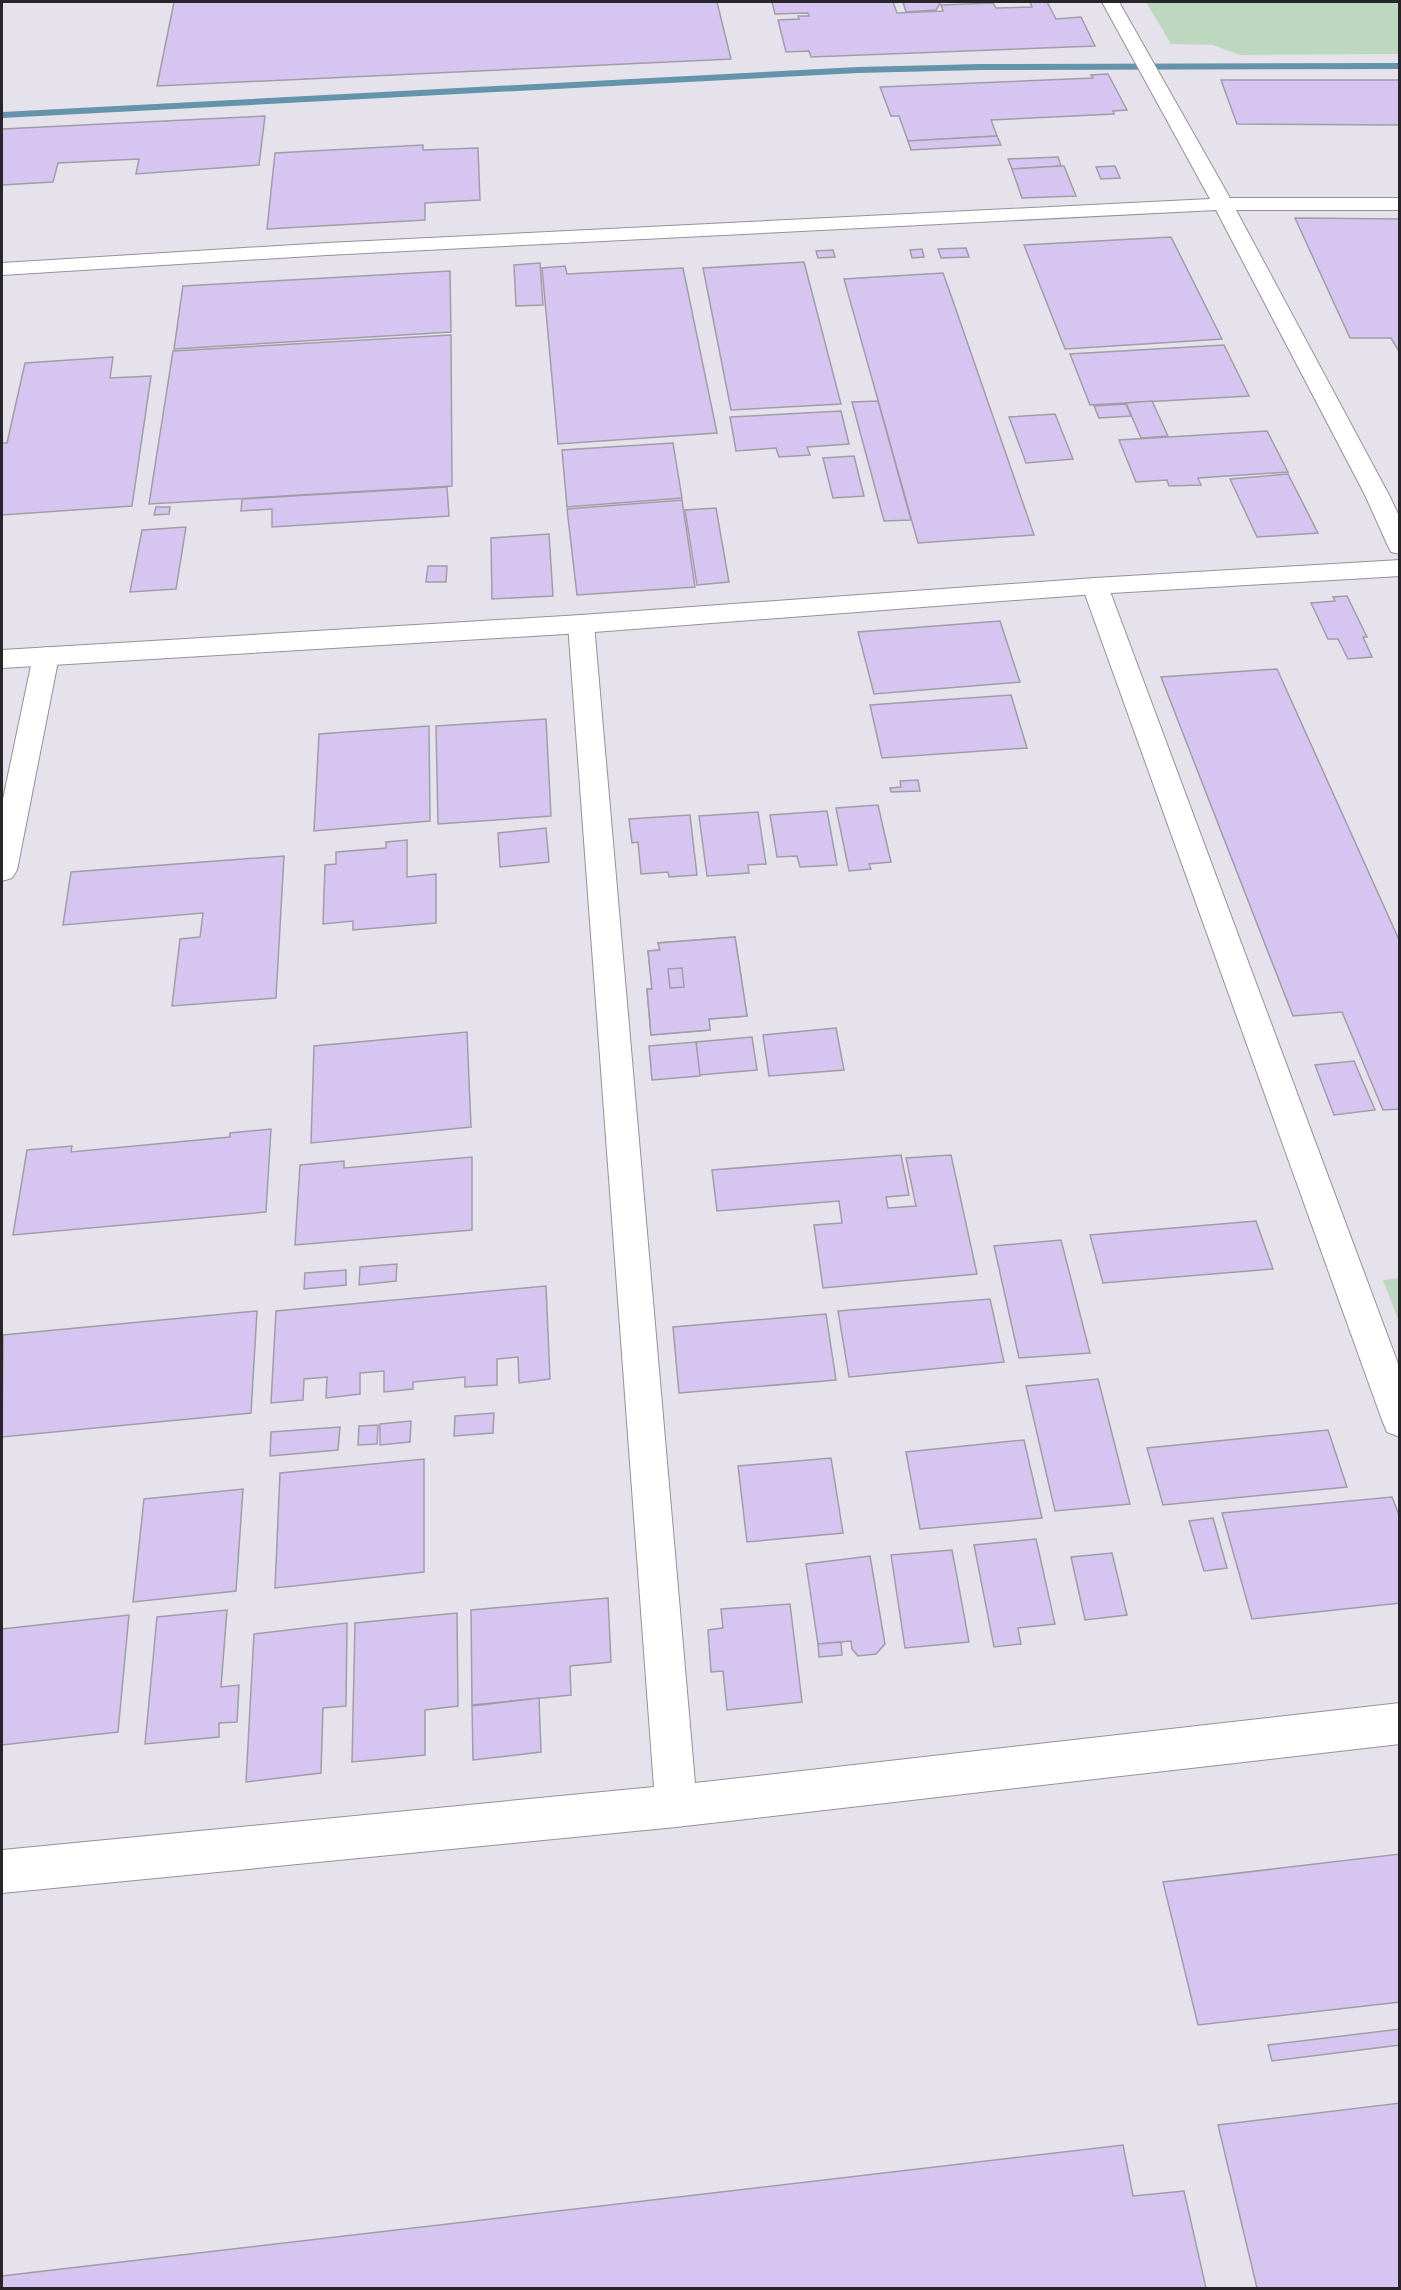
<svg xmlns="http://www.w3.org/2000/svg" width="1401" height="2290" viewBox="0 0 1401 2290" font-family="Lora,serif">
  <rect width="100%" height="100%" fill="#e6e2ec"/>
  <g fill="#bed8bf">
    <polygon points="1146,2 1399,2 1399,54 1240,55 1213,45 1171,44"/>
    <polygon points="1399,1278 1400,1278 1399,1322 1383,1280"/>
  </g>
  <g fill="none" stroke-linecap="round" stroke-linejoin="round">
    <polygon fill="#6394ac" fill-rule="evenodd" points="1400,63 1400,69 981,70 858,73 2,118 2,112 858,67 981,64"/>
  </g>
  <g fill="#d6c5f1" stroke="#a19da7" stroke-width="1.5" fill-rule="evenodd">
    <polygon points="174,2 717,2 731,59 157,86"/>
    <polygon points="772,2 893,2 897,13 943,11 941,5 993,3 996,8 1032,7 1030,2 1047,2 1056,19 1081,17 1095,46 811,57 809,51 786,52 778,20 799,19 798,16 809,16 808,13 775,14"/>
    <polygon points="903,2 941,2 936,10 906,12"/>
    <polygon points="1108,74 1127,110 1113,111 1114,114 991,120 997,136 908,141 899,116 891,116 880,87 1093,78 1091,75"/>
    <polygon points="1221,80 1400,80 1400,125 1237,124"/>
    <polygon points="265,116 259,165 136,174 139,159 58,163 53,182 2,185 2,129"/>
    <polygon points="997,136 1001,145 911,150 908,141"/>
    <polygon points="423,145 423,150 478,148 480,200 425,203 425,220 267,229 275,153"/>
    <polygon points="1058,157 1061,166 1012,169 1008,159"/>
    <polygon points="1061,166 1064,166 1076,196 1022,198 1012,169"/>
    <polygon points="1115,166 1120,178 1101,179 1096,167"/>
    <polygon points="1295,218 1400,219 1400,353 1391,338 1350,338"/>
    <polygon points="1171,237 1222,339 1065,349 1024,245"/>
    <polygon points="966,248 969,257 941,258 938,249"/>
    <polygon points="922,249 924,257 912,258 910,250"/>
    <polygon points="833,250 835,257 818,258 816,251"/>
    <polygon points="804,262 841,404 731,410 703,268"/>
    <polygon points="540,263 543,305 516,306 514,265"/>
    <polygon points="565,266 567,274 683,268 717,433 558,444 542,268"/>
    <polygon points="450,271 451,332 174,349 183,286"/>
    <polygon points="943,273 954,304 1034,535 918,543 844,279"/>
    <polygon points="451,335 452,486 149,504 173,351"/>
    <polygon points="1224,345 1249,396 1090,405 1070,354"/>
    <polygon points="113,357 110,378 151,376 132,506 2,515 2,443 7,443 25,363"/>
    <polygon points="878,401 911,520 884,521 852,402"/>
    <polygon points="1152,401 1168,436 1141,438 1126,403"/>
    <polygon points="1126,404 1131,416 1099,418 1094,406"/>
    <polygon points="841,411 849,444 807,447 810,455 779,457 776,448 736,451 730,417"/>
    <polygon points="1055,414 1073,459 1026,463 1009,417"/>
    <polygon points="1267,431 1288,472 1198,478 1201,485 1169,486 1167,480 1136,482 1119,440"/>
    <polygon points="673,443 682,498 567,507 562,450"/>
    <polygon points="854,456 864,496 833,498 823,458"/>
    <polygon points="1288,474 1318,533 1257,537 1230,479"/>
    <polygon points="447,487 449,516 272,527 272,509 241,511 242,499"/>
    <polygon points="682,500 695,587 577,595 567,509"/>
    <polygon points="156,507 170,507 169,514 154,515"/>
    <polygon points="716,508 729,582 697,585 685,510"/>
    <polygon points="186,527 176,589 130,592 142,530"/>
    <polygon points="549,534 553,596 492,599 491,538"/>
    <polygon points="428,566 447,566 446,582 426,582"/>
    <polygon points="1347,596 1367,637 1363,637 1372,657 1348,659 1338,639 1328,639 1311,603 1335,601 1333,597"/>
    <polygon points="1000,621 1020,682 874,694 858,632"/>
    <polygon points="1277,669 1400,942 1400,1109 1383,1110 1342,1012 1293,1016 1161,677"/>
    <polygon points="1011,695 1027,748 882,758 870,705"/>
    <polygon points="546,719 551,816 438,824 436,726"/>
    <polygon points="429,726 430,821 314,831 319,734"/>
    <polygon points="918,780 920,791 891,792 890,788 901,787 900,781"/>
    <polygon points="878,805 891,862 869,864 871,869 849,871 836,808"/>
    <polygon points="827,811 837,865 800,867 797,856 777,857 770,815"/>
    <polygon points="758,812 766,864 748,865 749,873 707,876 699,816"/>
    <polygon points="690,815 697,875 669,877 668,872 641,874 638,842 632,843 629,819"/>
    <polygon points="546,828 549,862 500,867 498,833"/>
    <polygon points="407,840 407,877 436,874 436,923 353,930 353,921 323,924 325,865 336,864 336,852 386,848 386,842"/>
    <polygon points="284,856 276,998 172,1006 180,939 200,937 203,913 63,925 71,872"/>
    <path d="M735 937 747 1016 709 1019 710 1030 651 1035 647 989H652L648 951 660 950 658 943ZM682 968 684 987 670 988 668 969Z"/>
    <polygon points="735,937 747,1016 709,1019 710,1030 651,1035 647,989 652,989 648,951 660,950 658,943"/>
    <polygon points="682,968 684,987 670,988 668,969"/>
    <polygon points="836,1028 844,1070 769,1076 763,1035"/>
    <polygon points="467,1032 471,1127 311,1143 314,1046"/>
    <polygon points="752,1037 757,1070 699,1075 696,1042"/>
    <polygon points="696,1042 700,1076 652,1080 649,1046"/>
    <polygon points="1354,1061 1375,1110 1334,1115 1315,1065"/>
    <polygon points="271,1129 266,1212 13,1235 27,1150 72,1146 71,1152 230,1137 230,1133"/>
    <polygon points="901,1155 909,1195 886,1197 888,1208 916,1206 906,1158 951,1155 977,1274 823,1288 814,1225 842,1223 839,1201 717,1211 712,1170"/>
    <polygon points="472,1157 472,1230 295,1245 300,1165 344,1161 344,1168"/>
    <polygon points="1256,1221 1273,1269 1103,1283 1090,1235"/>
    <polygon points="1061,1240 1090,1353 1019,1358 994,1246"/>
    <polygon points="397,1264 396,1281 359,1285 360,1267"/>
    <polygon points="346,1270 346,1285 304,1289 305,1273"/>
    <polygon points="546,1286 550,1379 519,1383 518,1357 497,1359 497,1385 465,1387 465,1377 413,1382 413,1389 384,1392 384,1371 360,1373 360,1394 326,1398 327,1377 304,1379 303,1400 271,1403 276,1311"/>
    <polygon points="990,1299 1004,1362 849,1377 838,1311"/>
    <polygon points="257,1311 251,1413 2,1437 3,1335"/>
    <polygon points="826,1314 836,1380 679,1393 673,1327"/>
    <polygon points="1098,1379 1130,1504 1055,1511 1026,1386"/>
    <polygon points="494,1413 493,1433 454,1436 455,1416"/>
    <polygon points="411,1421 410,1442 380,1445 380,1424"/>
    <polygon points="378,1425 377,1444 358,1445 359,1426"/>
    <polygon points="340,1427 338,1450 270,1456 271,1432"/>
    <polygon points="1328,1430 1347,1487 1163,1505 1147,1448"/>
    <polygon points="1024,1440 1042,1518 920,1529 906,1452"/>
    <polygon points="831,1458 843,1533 747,1542 738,1466"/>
    <polygon points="424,1459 424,1572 275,1588 280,1473"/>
    <polygon points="243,1489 236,1591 133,1602 144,1499"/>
    <polygon points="1392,1497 1400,1518 1400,1603 1252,1619 1222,1513"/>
    <polygon points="1213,1518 1227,1568 1204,1571 1189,1521"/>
    <polygon points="1036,1539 1055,1624 1018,1628 1021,1644 994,1647 974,1545"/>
    <polygon points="952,1550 969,1642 905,1648 891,1555"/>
    <polygon points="1112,1553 1127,1615 1085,1620 1071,1557"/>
    <polygon points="870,1556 885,1644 876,1654 858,1656 852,1649 851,1641 818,1644 806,1564"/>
    <polygon points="608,1598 611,1662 570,1666 571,1695 472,1705 471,1610"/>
    <polygon points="790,1604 802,1702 727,1710 723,1671 711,1672 708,1630 723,1628 721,1609"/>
    <polygon points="227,1610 221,1687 239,1685 237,1722 219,1723 219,1737 145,1744 157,1617"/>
    <polygon points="457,1613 458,1706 425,1710 425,1755 352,1762 355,1623"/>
    <polygon points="129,1615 118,1732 2,1745 2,1629"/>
    <polygon points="347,1623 346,1706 323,1708 321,1773 246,1782 254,1634"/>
    <polygon points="841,1642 842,1655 819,1657 818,1644"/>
    <polygon points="539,1698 541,1752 473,1760 472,1706"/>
    <polygon points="1400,1854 1400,2002 1198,2025 1163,1882"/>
    <polygon points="1400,2029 1400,2045 1272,2061 1268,2045"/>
    <polygon points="1400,2103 1400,2288 1257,2288 1218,2125"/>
    <polygon points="1123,2145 1133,2196 1184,2191 1206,2288 2,2288 2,2276"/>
  </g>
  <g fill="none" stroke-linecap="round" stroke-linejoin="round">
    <g stroke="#95919a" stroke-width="2">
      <g id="minor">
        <polygon points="1095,578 1104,580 1108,586 1400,1369 1400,1437 1387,1432 1382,1420 1082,586 1086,580"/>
        <polygon points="581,615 590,618 594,624 695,1783 1400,1703 1400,1744 676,1827 2,1893 2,1850 654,1787 568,624 572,618"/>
        <polygon points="46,647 55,650 59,656 17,870 12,878 2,881 2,804 33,656 37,650"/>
      </g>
    </g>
    <g stroke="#95919a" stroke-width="2">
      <g id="tertiary">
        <polygon points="1102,2 1119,2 1230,198 1400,198 1400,210 1236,210 1389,495 1400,518 1400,554 1391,552 1388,546 1365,495 1216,210 327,255 2,275 2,263 327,243 1210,199"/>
        <polygon points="1400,560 1400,576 1095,594 581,633 2,668 2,650 581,615 1095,578"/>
      </g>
    </g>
    <use href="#minor" fill="#fff" fill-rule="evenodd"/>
    <use href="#tertiary" fill="#fff" fill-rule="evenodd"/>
  </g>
  <rect width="1401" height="2290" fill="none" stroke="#272529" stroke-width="6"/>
</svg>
